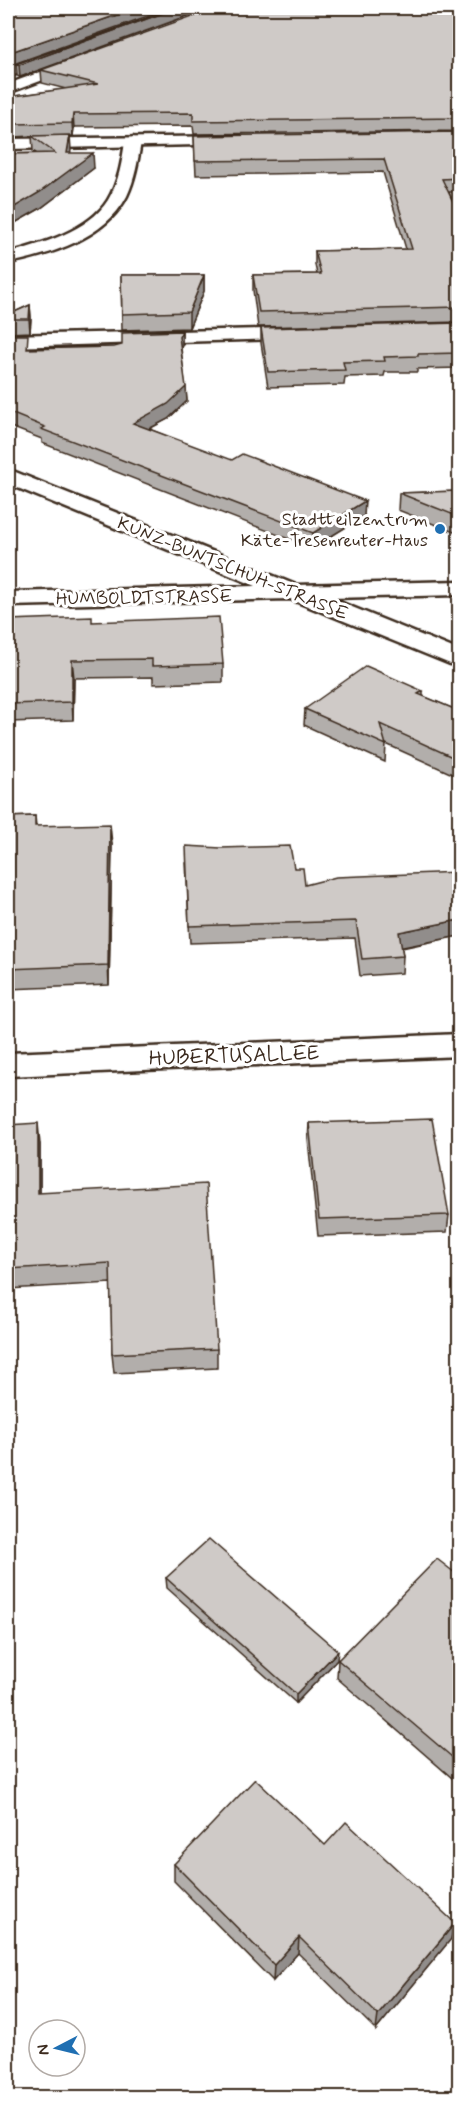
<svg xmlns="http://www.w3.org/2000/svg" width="467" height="2105" viewBox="0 0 467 2105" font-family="Mynerve,sans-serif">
  <rect width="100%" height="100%" fill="#fff"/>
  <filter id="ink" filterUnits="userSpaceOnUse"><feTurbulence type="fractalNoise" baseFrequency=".0167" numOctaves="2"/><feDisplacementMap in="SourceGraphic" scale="12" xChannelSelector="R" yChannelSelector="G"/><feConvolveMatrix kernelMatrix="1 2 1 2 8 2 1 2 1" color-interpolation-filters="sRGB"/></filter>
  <g filter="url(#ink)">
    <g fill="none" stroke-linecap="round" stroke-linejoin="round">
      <g stroke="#3b2a1e" stroke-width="5">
        <g id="street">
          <polygon points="84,56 91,60 89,63 8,93 8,84"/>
          <polygon points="240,136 246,138 248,141 246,144 8,149 8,139"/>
          <polygon points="306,328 313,330 316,334 313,338 8,347 8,335"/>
          <polygon points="8,469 296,585 460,581 460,595 330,598 460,651 460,668 290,599 8,606 8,592 256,586 8,484"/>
        </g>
      </g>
      <g stroke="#3b2a1e" stroke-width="5">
        <polygon id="secondary" points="460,1034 460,1056 8,1076 8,1053"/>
      </g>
      <g stroke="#3b2a1e" stroke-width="5">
        <g id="highway">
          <polygon points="59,49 66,53 64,56 8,77 8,68"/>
          <path d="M133 137 141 142C138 160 135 179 127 196 106 238 50 255 8 263V253C41 244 89 231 108 200 119 182 122 161 125 142Z"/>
        </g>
      </g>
      <use href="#street" fill="#fff" fill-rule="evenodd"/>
      <use href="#secondary" fill="#fff" fill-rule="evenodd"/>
      <use href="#highway" fill="#fff" fill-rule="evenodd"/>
    </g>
    <g fill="#b2aeab" stroke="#3b2a1e" stroke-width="1.5">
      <polygon points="175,8 209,8 20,77 17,76 16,64"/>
      <polygon points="459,8 459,131 194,134 193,126 74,127 73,136 70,136 70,153 94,168 41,208 8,227 8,154 36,153 33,151 32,136 14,137 8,132 8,97 66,89 42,83 41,70 306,9"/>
      <polygon points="459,132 459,192 449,192 459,214 459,322 258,327 253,290 253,275 317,274 315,265 315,251 406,249 383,172 196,175 194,136"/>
      <polygon points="121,275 204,275 204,291 189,328 122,330"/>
      <polygon points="30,305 31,318 30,332 8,333 8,315"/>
      <polygon points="459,323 459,368 417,369 417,372 385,372 384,376 345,377 344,385 268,387 261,343 261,328"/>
      <polygon points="182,331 182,345 181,348 187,401 168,419 149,429 364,516 312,548 42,443 42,439 8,426 8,335 29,349 114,347"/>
      <polygon points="459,491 459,534 398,510 399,493"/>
      <polygon points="8,620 92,622 223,664 223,682 153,684 153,677 74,678 73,720 8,722"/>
      <polygon points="423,691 423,696 459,711 459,777 386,744 385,762 304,725 305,709"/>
      <polygon points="35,816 36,826 112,844 109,985 8,989 8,817"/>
      <polygon points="186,863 294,868 305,885 459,872 459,936 402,948 403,956 402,973 360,976 355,938 190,943"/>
      <polygon points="309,1123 449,1215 447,1232 318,1236 308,1140"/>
      <polygon points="8,1125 40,1144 40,1193 217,1349 217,1368 114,1373 112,1354 111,1283 8,1289"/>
      <polygon points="459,1576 459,1784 337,1678 338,1660"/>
      <polygon points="166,1578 337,1660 296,1703 167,1588"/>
      <polygon points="325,1845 451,1939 376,2030 298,1953 273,1981 174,1881 174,1864"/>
    </g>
    <g fill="#918d8b" stroke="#3b2a1e" stroke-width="1.5">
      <polygon points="137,8 170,8 8,66 8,53"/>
      <polygon points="177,8 209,8 20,77 19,65"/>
      <polygon points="280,8 309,8 275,21 275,9"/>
      <polygon points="73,114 74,127 73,136 72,123"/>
      <polygon points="70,135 71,150 68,169 67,153"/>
      <polygon points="93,153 94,168 41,208 8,227 8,211"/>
      <polygon points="204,275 204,291 189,328 189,312"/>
      <polygon points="30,305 31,318 30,332 29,319"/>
      <polygon points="182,331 182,345 180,351 179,337"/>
      <polygon points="186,387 187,401 168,419 133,437 133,423"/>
      <polygon points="365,501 364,516 312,548 313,533"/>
      <polygon points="9,511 10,526 8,528 8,512"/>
      <polygon points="72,660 74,678 73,720 72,702"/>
      <polygon points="110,824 112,844 109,985 108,965"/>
      <polygon points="459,920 459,936 398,948 399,932"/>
      <polygon points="38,1123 40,1144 40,1213 38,1193"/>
      <polygon points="338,1651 337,1660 296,1703 296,1694"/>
      <polygon points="455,1923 451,1939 376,2030 378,2015"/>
      <polygon points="299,1937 298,1953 273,1981 274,1965"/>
    </g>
    <g fill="#cfcac7" stroke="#3b2a1e" stroke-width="1.5">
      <polygon points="8,8 137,8 8,53"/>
      <polygon points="175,8 177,8 19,65 16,64"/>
      <polygon points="215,8 280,8 275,9 459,8 459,118 193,121 193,113 73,114 72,123 13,124 8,119 8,97 98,84 41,70"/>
      <polygon points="459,132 459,178 442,179 459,214 459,307 259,312 253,275 321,274 315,251 412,249 384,159 195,161 194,136"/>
      <polygon points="70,135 67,153 93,153 40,192 8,211 8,154 55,153 32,136"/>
      <polygon points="121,275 204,275 189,312 122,314"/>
      <polygon points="30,305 29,319 8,319 8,315"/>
      <polygon points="459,323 459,353 418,354 418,356 384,357 385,361 343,362 345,370 268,372 261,328"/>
      <polygon points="182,331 179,337 186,387 168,404 133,423 232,460 242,454 365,501 313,533 41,429 45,427 8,412 8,335 28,335 27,349 114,347 122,345 122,333"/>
      <polygon points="459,491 459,517 399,493"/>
      <polygon points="92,617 92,622 219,617 223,664 152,666 152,659 72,660 72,702 8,704 8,620"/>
      <polygon points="366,666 423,691 418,694 459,711 459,760 380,724 386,745 305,709"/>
      <polygon points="35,816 35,826 110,824 108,965 8,969 8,817"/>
      <polygon points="186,846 221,848 290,846 294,868 303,868 305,885 336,877 459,872 459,920 399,932 403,956 362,959 356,921 189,926"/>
      <polygon points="432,1119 449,1215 319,1219 309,1123"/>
      <polygon points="38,1123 38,1193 206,1184 217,1349 112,1354 110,1263 8,1269 8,1125"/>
      <polygon points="209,1539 338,1651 296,1694 166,1578"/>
      <polygon points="437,1559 459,1576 459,1763 338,1660"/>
      <polygon points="255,1779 325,1845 346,1822 455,1923 378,2015 299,1937 274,1965 174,1864"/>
    </g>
  </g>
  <circle fill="#1f6fb2" stroke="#fff" stroke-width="2" cx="440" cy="529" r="6"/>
  <g text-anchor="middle" stroke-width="6" stroke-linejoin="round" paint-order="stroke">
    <g font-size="18" fill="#3b2a1e" stroke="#fff" text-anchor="end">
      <text x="428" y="525">Stadtteilzentrum<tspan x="428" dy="21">Käte-Tresenreuter-Haus</tspan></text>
    </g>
    <g font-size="18" fill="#3b2a1e" stroke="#fff">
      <text transform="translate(233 568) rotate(22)" y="6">KUNZ-BUNTSCHUH-STRASSE</text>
      <text transform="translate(144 597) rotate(-1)" y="6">HUMBOLDTSTRASSE</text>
    </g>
    <g font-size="21" fill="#3b2a1e" stroke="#fff">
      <text transform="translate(234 1055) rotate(-2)" y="7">HUBERTUSALLEE</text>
    </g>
  </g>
  <rect width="467" height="2105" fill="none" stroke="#fff" stroke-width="30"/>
  <rect x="15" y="15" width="437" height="2075" fill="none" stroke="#3b2a1e" stroke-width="2" filter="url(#ink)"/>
  <g transform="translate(57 2048) rotate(263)"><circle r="28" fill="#ffffff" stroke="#b1aaa5" stroke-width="1.5"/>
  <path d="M0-4.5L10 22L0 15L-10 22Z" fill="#1f6fb2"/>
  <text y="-9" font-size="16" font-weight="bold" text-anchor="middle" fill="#3b2a1e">N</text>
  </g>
</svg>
